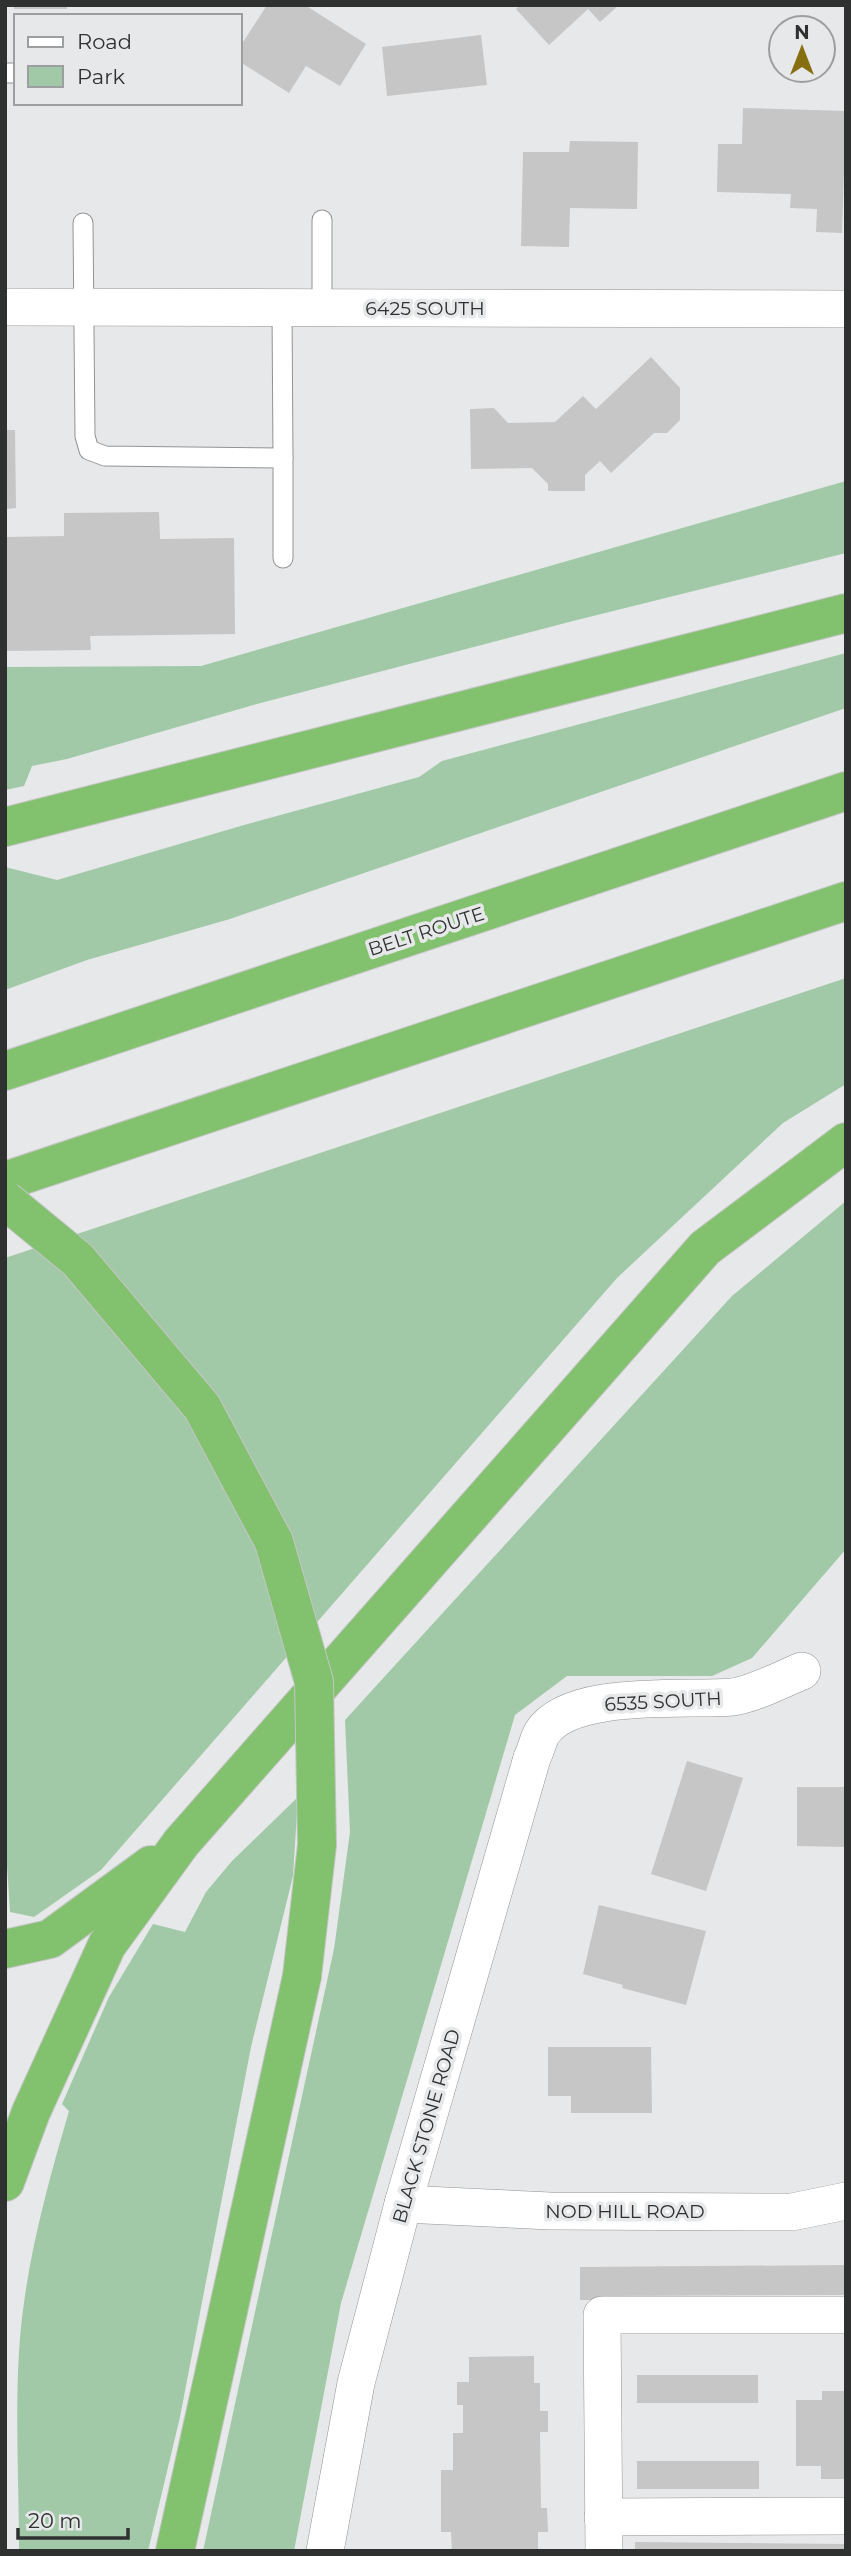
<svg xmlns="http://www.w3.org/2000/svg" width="851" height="2556" viewBox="0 0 851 2556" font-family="Montserrat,sans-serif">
  <rect width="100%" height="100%" fill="#e7e8e9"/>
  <g fill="#a1c9a8">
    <polygon points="846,481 846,553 573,621 257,704 67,759 32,766 24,786 5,790 5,667 201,666"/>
    <polygon points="846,653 846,708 230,919 87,960 5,990 5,867 57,880 244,825 419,777 442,761"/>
    <polygon points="846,978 846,1084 783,1123 617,1278 101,1870 34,1917 10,1912 5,1834 5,1258"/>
    <polygon points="846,1201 846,1549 752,1658 712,1676 567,1676 515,1715 341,2303 294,2551 203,2551 334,1949 350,1832 345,1720 732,1296"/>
    <path d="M298 1797 293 1876 251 2047 180 2417 148 2551H19C19 2485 15 2418 19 2352 24 2270 46 2190 69 2111L62 2104 109 1997 153 1924 185 1932 206 1892 232 1861Z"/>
  </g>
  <g fill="#c7c6c6">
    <rect x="14" y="5" width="53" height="4"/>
    <polygon points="267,5 305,5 366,44 340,86 306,66 289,93 240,62 240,47"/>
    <polygon points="520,5 619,5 600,22 588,9 549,45 516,9"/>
    <polygon points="481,35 487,85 387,96 382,47"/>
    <polygon points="743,108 846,111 842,233 816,232 817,209 790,208 791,194 717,192 718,144 742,144"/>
    <polygon points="570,141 638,142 637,209 570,208 569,247 521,246 523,152 569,152"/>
    <polygon points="651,357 680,388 680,420 667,433 654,433 611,473 600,461 585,475 585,491 548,491 548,484 532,468 471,469 470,409 494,408 508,423 555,422 583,396 596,409"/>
    <polygon points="5,430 15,430 16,508 5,509"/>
    <polygon points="159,512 160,539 234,538 235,634 90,636 91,650 5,651 5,537 64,536 64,513"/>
    <polygon points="687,1761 743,1778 706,1891 651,1874"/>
    <polygon points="797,1787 846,1787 846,1847 797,1846"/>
    <polygon points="599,1905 706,1931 686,2005 622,1988 623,1985 583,1974"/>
    <polygon points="548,2047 651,2047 652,2113 571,2113 571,2096 548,2096"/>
    <polygon points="846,2265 846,2295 610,2296 610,2300 580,2300 580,2267"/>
    <polygon points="534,2356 534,2383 540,2383 540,2411 548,2411 548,2432 540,2432 541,2508 547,2508 548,2532 538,2532 538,2551 452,2551 451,2532 441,2532 441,2470 453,2470 453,2433 463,2433 463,2405 457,2405 457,2382 469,2382 469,2357"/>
    <rect x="637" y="2375" width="121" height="28"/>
    <polygon points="822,2391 845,2391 846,2479 821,2479 821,2466 796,2466 796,2400 822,2400"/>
    <rect x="637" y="2461" width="122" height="28"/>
    <polygon points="635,2542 846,2544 846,2551 635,2551"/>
  </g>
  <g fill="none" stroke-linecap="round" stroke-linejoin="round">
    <g stroke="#939394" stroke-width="21">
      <g id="lane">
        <polyline points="5,73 16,73"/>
        <polyline points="322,220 322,308"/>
        <polyline points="83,223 85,436 89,450 105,456 283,458 282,308"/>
        <polyline points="283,458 283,558"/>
      </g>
    </g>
    <g stroke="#939394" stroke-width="38">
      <g id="street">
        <polyline points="5,307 846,309"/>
        <polyline points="403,2204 550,2211 792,2212 846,2201"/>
        <polyline points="603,2517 846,2516"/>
        <path d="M325 2551 356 2383 403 2204 532 1758C536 1750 538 1740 542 1733 570 1689 685 1701 732 1697 752 1695 782 1679 802 1671"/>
        <polyline points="604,2551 602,2315 846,2315"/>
      </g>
    </g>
    <g stroke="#c5c5c5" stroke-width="40">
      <g id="highway">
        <polyline points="5,827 846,613"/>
        <polyline points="5,1071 846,791"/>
        <polyline points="5,1181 846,901"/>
        <polyline points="5,1949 50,1939 151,1865"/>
        <polyline points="5,2182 31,2112 107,1945 181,1843 705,1248 846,1142"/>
        <polyline points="175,2551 302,1976"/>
      </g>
    </g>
    <use href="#lane" stroke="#fff" stroke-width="19"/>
    <use href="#street" stroke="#fff" stroke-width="37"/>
    <use href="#highway" stroke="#82c16e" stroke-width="38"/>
    <g stroke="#c5c5c5" stroke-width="40" stroke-linecap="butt">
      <polyline id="highway-bridge" points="5,1200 78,1260 202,1407 274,1542 314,1682 317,1845 302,1976"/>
    </g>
    <use href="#highway-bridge" stroke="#82c16e" stroke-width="38"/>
  </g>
  <g text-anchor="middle" stroke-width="7" stroke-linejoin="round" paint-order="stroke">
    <g font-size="19" fill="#2f3030" stroke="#e7e8e9">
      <text x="425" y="315">6425 SOUTH</text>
      <text transform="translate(426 931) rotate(-18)" y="7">BELT ROUTE</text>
      <text transform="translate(663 1701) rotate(-3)" y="7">6535 SOUTH</text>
      <text transform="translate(426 2126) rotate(-74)" y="7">BLACK STONE ROAD</text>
      <text x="625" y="2218">NOD HILL ROAD</text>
    </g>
  </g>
  <rect width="851" height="2556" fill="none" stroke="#2f3030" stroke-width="14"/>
  <rect x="14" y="14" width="228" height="91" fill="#e7e8e9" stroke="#9d9e9f" stroke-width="2"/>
  <rect x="28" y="37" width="35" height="10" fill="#ffffff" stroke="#9d9e9f" stroke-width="2"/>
  <text x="77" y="49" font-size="21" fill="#2f3030">Road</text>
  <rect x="28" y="66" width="35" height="21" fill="#a1c9a8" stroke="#9d9e9f" stroke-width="2"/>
  <text x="77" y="84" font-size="21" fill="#2f3030">Park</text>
  <g transform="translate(802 49)"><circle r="33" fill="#e7e8e9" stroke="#9d9e9f" stroke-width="2"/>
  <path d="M0-5L12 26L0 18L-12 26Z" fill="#876f0f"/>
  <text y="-10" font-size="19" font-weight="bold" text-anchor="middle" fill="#2f3030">N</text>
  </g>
  <path d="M18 2528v10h110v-10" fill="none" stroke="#2f3030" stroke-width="3.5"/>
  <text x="28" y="2528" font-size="21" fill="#2f3030" stroke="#e7e8e9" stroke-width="5" paint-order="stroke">20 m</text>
</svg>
